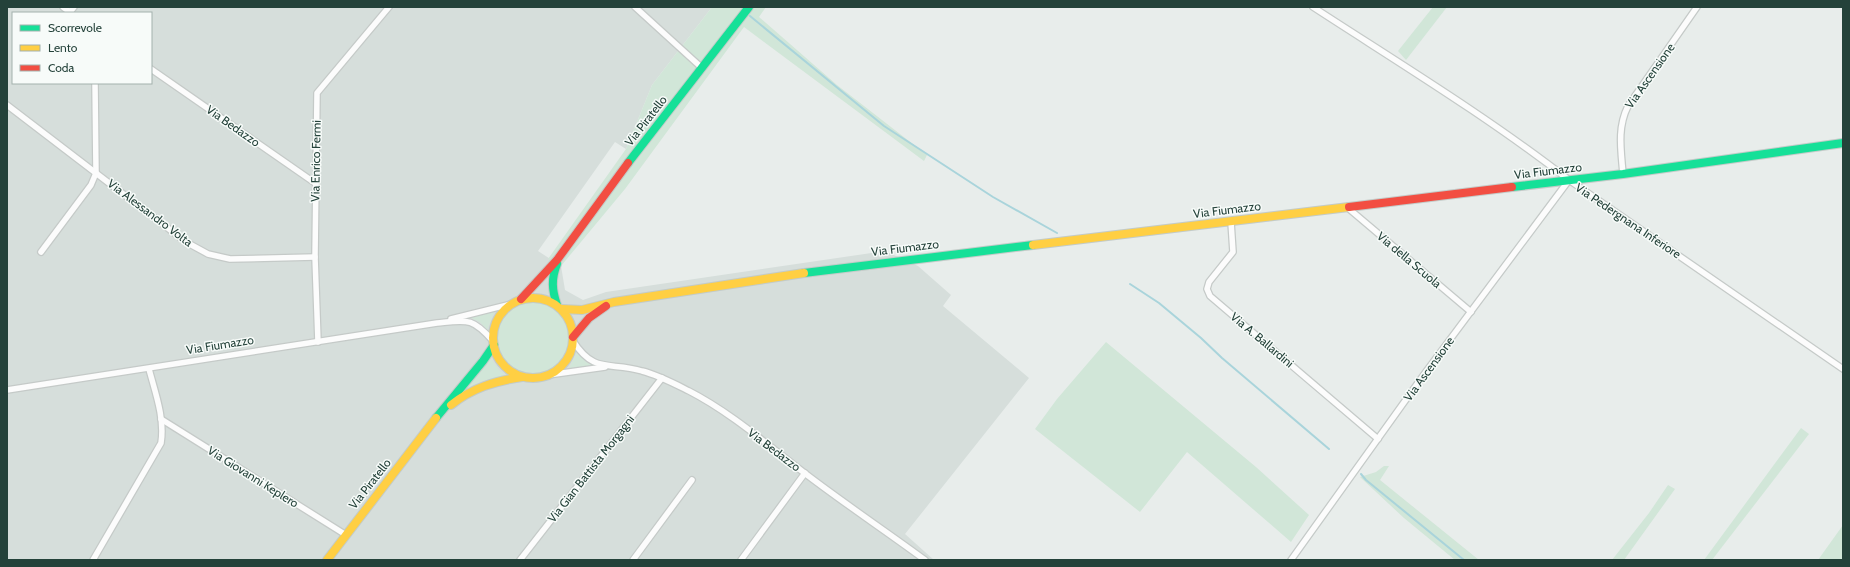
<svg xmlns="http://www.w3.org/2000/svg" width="1850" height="567" viewBox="0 0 1850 567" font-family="Cabin,sans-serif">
  <rect width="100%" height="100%" fill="#e8edeb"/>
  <path fill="#d6dedb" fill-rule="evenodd" d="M7 7H712L652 85 626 149 615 142 538 251 561 266 565 290 583 300 606 292 885 251 918 266 951 295 943 306 1029 378 905 534 934 560H7ZM13 13H151V83H13Z"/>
  <g fill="#d1e6d8">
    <polygon points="712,7 766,7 759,17 837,85 927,155 924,161 744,27 625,189 561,266 548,259 626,149 652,85"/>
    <polygon points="1433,7 1447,7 1406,60 1398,51"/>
    <circle cx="533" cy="338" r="36"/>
    <polygon points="495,310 487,330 480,322 467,316"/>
    <polygon points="1106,342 1256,467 1309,515 1291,542 1187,452 1140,512 1035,429 1057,399"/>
    <polygon points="577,352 586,362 596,367 568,370"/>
    <polygon points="490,357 499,370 507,377 485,380 464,389 485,366"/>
    <polygon points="1801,428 1809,434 1712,560 1704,560"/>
    <polygon points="1384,466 1389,466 1380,480 1479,560 1455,560 1404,518 1360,477 1376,472"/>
    <polygon points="1668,485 1675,489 1624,560 1612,560 1649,513"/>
    <polygon points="1843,525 1843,560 1818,560"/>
  </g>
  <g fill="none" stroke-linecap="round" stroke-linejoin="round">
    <g stroke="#a9d4db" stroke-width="2">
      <polyline points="750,16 884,126 993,197 1057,233"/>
      <polyline points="1130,284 1159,303 1201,338 1222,358 1329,449"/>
      <polyline points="1361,474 1366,480 1464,560"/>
    </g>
    <g stroke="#c5cac8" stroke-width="8">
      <g id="street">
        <polyline points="63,7 71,13"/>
        <polyline points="635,7 702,68"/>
        <path d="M1313 7C1399 63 1488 117 1569 180L1843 369"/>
        <polyline points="70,12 74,7"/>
        <polyline points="151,69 315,183"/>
        <polyline points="7,105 186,242 208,254 230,259 315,257"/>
        <path d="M1623 174C1621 150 1617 128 1628 106L1697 7"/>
        <polyline points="1348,208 1471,312"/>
        <polyline points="1231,222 1233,252 1209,282 1207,289 1210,296 1378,439"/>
        <polyline points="41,252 91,185 96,173 95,83"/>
        <polyline points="451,319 511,304"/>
        <path d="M573 341C595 375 610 361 642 371 658 375 673 383 689 391 728 411 763 441 798 468 839 500 883 529 925 560"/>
        <polyline points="318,342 315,257 317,93 389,7"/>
        <polyline points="548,375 605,367"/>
        <path d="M7 390 437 323C467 320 472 317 493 341"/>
        <polyline points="161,419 346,535"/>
        <path d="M93 560 161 443C165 418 155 392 149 369"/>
        <polyline points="520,560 662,378"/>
        <polyline points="633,560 692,480"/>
        <polyline points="741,560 805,473"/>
        <polyline points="1291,560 1425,373 1569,180"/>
      </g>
    </g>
    <g stroke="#c3cbc8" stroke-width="10">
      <g id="fast">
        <polyline points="628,163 749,7"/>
        <polyline points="1512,187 1623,174 1843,143"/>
        <path d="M557 264C551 279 552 290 557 305"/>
        <polyline points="804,273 1033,245"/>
        <polyline points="436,418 483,361 494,345"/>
      </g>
    </g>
    <g stroke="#c3cbc8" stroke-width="10">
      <g id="slow">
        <polyline points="1033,245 1349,207"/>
        <circle cx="533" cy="338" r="40"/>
        <polyline points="562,309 582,310 614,302 804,273"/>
        <path d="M451 405C472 388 495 381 522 377"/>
        <polyline points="327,560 436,418"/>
      </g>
    </g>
    <g stroke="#c3cbc8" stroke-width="10">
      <g id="jam">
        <polyline points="1349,207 1512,187"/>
        <polyline points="521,299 557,260 628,163"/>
        <polyline points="573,337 589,318 606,306"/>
      </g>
    </g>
    <use href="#street" stroke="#fcfcfc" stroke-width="5.5"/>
    <use href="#fast" stroke="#16e098" stroke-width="8"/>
    <use href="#slow" stroke="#ffcf43" stroke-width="8"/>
    <use href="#jam" stroke="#f24e42" stroke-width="8"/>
  </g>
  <g text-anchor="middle" stroke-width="3" stroke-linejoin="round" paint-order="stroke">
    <g font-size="12" fill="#24423a" stroke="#f7fbf9">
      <text transform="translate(1650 76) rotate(-55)" y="4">Via Ascensione</text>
      <text transform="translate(646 121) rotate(-52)" y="4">Via Piratello</text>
      <text transform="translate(233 126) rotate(35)" y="4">Via Bedazzo</text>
      <text transform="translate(316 161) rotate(-89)" y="4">Via Enrico Fermi</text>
      <text transform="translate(1548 171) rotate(-7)" y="4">Via Fiumazzo</text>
      <text transform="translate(1227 210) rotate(-7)" y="4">Via Fiumazzo</text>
      <text transform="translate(150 213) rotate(37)" y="4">Via Alessandro Volta</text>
      <text transform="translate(1628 221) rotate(34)" y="4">Via Pedergnana Inferiore</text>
      <text transform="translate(905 248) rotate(-7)" y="4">Via Fiumazzo</text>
      <text transform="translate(1409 260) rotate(40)" y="4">Via della Scuola</text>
      <text transform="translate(1262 340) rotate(40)" y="4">Via A. Ballardini</text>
      <text transform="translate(220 345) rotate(-9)" y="4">Via Fiumazzo</text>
      <text transform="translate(1429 369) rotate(-54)" y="4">Via Ascensione</text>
      <text transform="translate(774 450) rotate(37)" y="4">Via Bedazzo</text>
      <text transform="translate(591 469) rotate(-52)" y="4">Via Gian Battista Morgagni</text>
      <text transform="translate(253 477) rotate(32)" y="4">Via Giovanni Keplero</text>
      <text transform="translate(370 484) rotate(-52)" y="4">Via Piratello</text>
    </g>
  </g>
  <rect width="1850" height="567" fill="none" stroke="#24423a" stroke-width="16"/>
  <rect x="12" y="12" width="140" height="72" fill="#f7fbf9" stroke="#a3b1ad"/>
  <rect x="20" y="25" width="20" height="6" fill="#16e098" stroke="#a3b1ad"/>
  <text x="48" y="32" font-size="12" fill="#24423a">Scorrevole</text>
  <rect x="20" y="45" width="20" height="6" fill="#ffcf43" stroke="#a3b1ad"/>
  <text x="48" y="52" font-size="12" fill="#24423a">Lento</text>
  <rect x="20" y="65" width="20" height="6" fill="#f24e42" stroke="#a3b1ad"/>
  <text x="48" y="72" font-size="12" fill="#24423a">Coda</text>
</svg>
